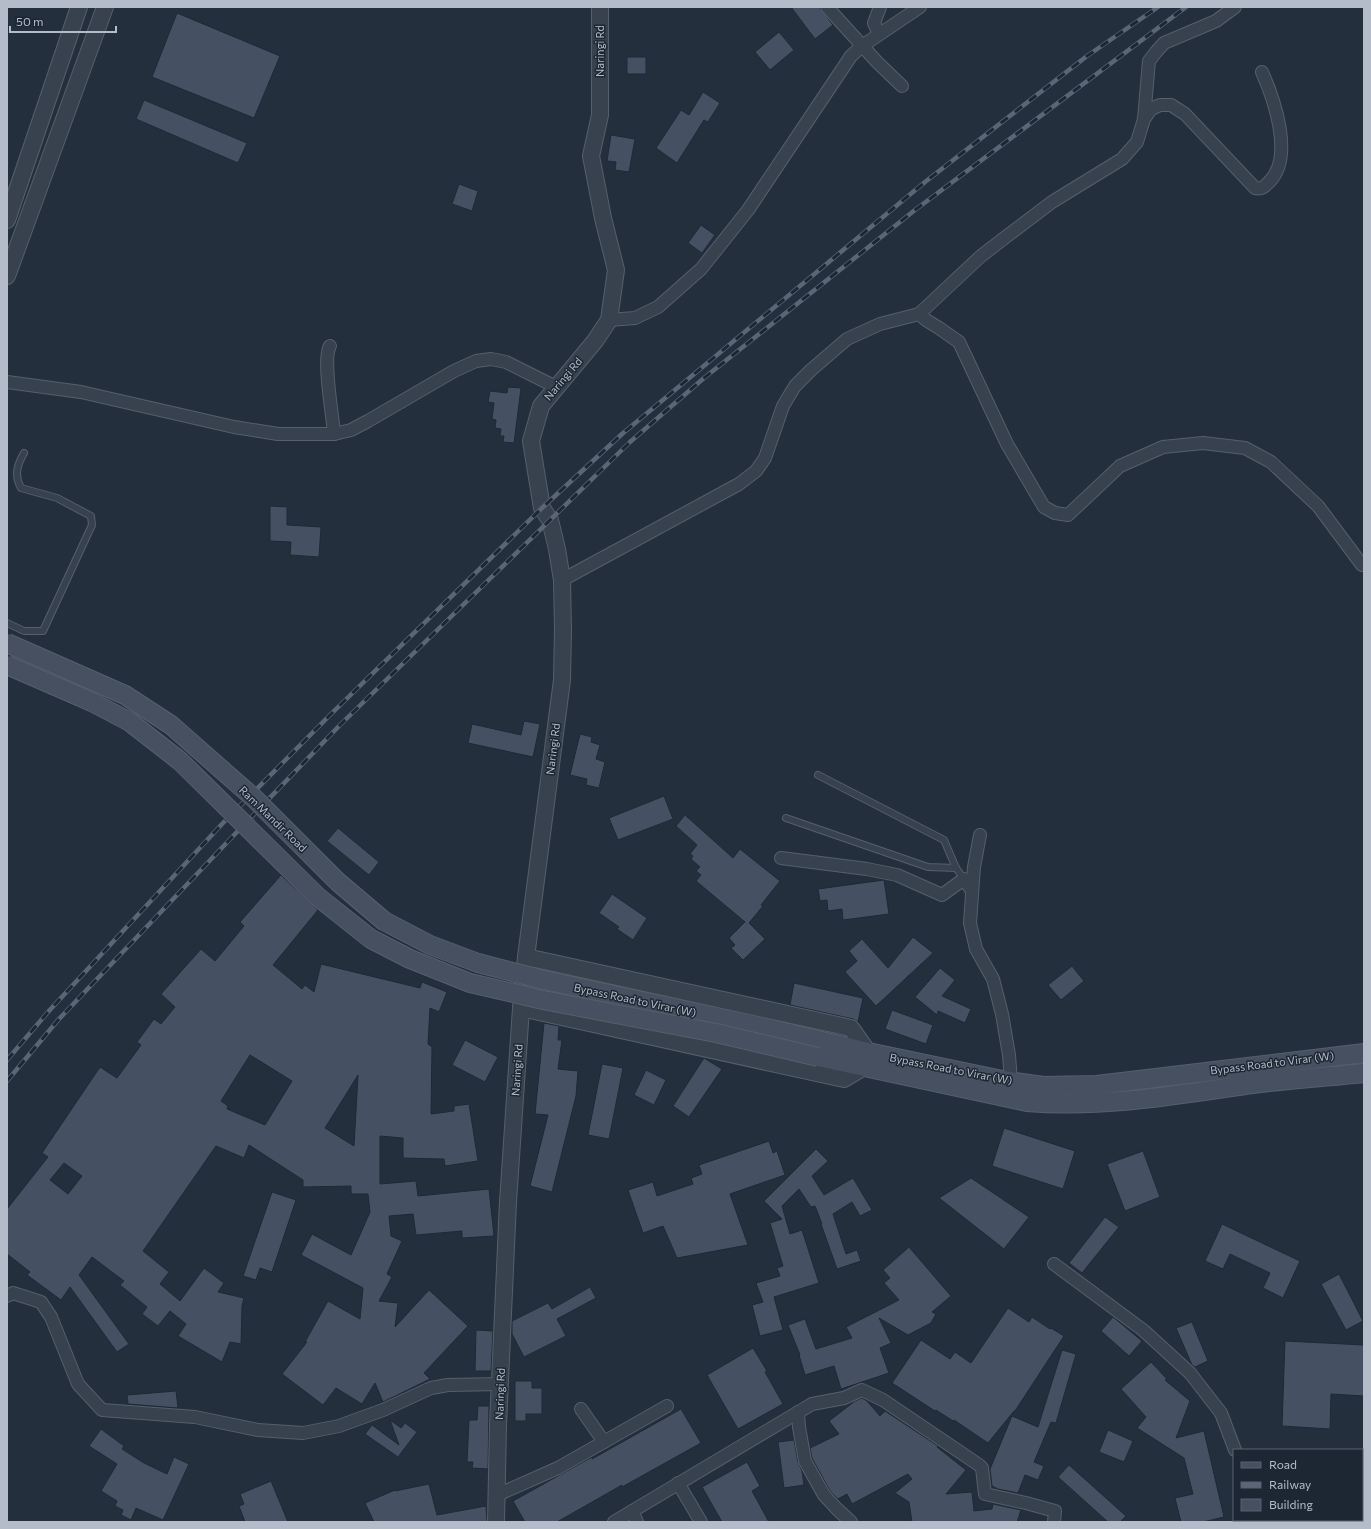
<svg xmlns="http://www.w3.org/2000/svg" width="1371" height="1529" viewBox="0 0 1371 1529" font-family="Commissioner,sans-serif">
  <rect width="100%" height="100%" fill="#242f3e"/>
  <g fill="#455162" stroke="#1f2835" fill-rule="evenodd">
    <polygon points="791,7 819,7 833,25 815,39"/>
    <polygon points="177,13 280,56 254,118 152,77"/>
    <polygon points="779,32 794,50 770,70 755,52"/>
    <rect x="627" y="57" width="19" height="17"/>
    <polygon points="703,92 720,103 708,122 704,120 677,163 656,148 681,110 689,115"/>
    <polygon points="144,100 247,143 238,163 136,119"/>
    <polygon points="611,135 635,139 629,172 615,170 616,162 607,161"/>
    <polygon points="459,184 478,191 472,211 452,204"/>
    <polygon points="701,225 715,235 702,253 688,243"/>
    <polygon points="508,387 521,388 514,443 503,442 504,436 500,436 501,429 495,428 496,420 492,419 494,403 488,402 490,391 507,393"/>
    <polygon points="270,506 287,507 287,525 321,527 319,557 290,555 291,542 270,541"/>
    <polygon points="524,721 540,724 533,757 468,743 472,724 521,735"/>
    <polygon points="580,734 592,737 591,742 600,745 596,759 605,762 599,788 586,785 587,779 570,775"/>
    <polygon points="664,796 673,819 618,840 609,818"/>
    <polygon points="685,815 733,858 740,849 780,881 761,905 763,906 749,923 765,939 743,960 731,948 735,945 729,938 745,922 696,881 701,875 696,871 700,867 691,859 693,856 690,854 697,845 676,826"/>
    <polygon points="338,828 379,862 369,875 327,841"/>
    <path d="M281 875 318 910 273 965 302 989 305 985 314 992 321 964 420 988 422 982 447 992 439 1012 430 1008 428 1044 432 1047 431 1114 454 1111V1106L469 1104 478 1161 445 1166 444 1159 403 1158V1138L380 1136V1184L416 1181 418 1196 489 1189 494 1236 462 1238V1231L416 1235 413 1214 389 1216 391 1236 402 1241 387 1274 392 1277 379 1301 398 1303 395 1327 429 1290 468 1326 424 1373 430 1379 383 1402 375 1383 362 1404 336 1388 323 1405 282 1374 307 1342H305L328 1301 360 1319 363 1288 301 1255 312 1234 351 1255 370 1212 368 1194H351V1186L303 1187V1180L249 1145 244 1158 216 1146 143 1251 169 1272 160 1284 180 1301 204 1268 224 1283 218 1292 244 1298 242 1306 241 1344 230 1342 222 1362 178 1336 186 1324 170 1311 158 1326 142 1314 147 1307 120 1285 124 1281 92 1257 79 1275 129 1344 117 1352 70 1287 61 1300 27 1275 30 1272 7 1254V1209L48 1157 42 1153 100 1067 117 1078 141 1045 137 1042 154 1019 161 1024 175 1007 161 994 201 949 215 961 244 926 240 922ZM250 1055 292 1081 265 1125 227 1109 228 1106 221 1101ZM358 1075 354 1146 325 1128ZM64 1163 82 1176 68 1194 50 1180Z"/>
    <polygon points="884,880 889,914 843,920 842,909 828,911 827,900 820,901 818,889"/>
    <polygon points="612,894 647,918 633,940 617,929 619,927 599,913"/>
    <polygon points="913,937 933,953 876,1006 845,972 857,961 849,951 862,939 888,968"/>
    <polygon points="1072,966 1084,981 1061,1000 1048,985"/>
    <polygon points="940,968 955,980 942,996 971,1009 965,1023 938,1011 937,1015 915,997"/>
    <polygon points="794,983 863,998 858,1022 853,1019 790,1005"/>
    <polygon points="892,1010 933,1025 926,1044 885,1029"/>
    <polygon points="544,1023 559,1026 558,1040 562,1040 558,1069 578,1071 576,1096 552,1192 530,1186 548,1115 535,1114"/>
    <polygon points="465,1040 498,1057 485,1082 452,1065"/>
    <polygon points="704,1058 722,1069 689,1117 673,1106"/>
    <polygon points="602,1064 623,1068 609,1139 588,1135"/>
    <polygon points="646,1070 666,1080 654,1105 634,1095"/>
    <polygon points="1004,1128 1075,1151 1063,1189 992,1166"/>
    <polygon points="769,1141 773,1153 777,1151 785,1175 730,1194 748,1245 677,1258 663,1226 643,1233 628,1190 653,1182 657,1196 693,1184 691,1178 702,1174 699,1165"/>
    <polygon points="816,1149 828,1161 812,1176 824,1195 853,1178 872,1210 860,1216 852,1202 833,1214 846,1254 857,1250 861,1261 837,1269 821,1224 822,1224 815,1206 811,1207 799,1189 782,1206 790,1234 802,1230 819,1283 774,1297 783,1330 760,1336 752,1305 763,1302 756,1283 780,1276 777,1268 783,1266 770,1223 782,1219 764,1201"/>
    <polygon points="1143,1151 1160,1197 1125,1211 1107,1164"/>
    <polygon points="971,1178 1029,1217 1004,1249 939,1198"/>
    <polygon points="272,1192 296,1200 272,1272 260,1268 256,1280 243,1276"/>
    <polygon points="1105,1217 1119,1227 1082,1273 1069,1263"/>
    <polygon points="1222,1224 1300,1261 1283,1298 1263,1288 1270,1273 1230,1254 1223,1269 1205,1261"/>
    <polygon points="909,1247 951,1296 932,1312 936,1314 931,1323 908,1335 879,1318 891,1343 880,1348 889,1373 841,1389 834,1366 805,1375 799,1355 800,1355 788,1325 805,1319 816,1349 852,1338 846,1327 899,1300 884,1283 890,1278 883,1270"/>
    <polygon points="1339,1274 1363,1321 1346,1330 1321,1284"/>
    <polygon points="590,1287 596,1298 557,1319 566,1336 524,1357 512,1334 512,1321 548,1303 552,1309"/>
    <polygon points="1008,1308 1029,1322 1032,1317 1050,1329 1051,1328 1064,1336 1015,1411 1014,1411 988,1443 954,1420 953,1421 936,1410 935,1411 892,1383 921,1340 950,1359 955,1352 971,1363"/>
    <polygon points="1113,1317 1142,1341 1129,1356 1101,1331"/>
    <polygon points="1192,1322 1208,1361 1195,1367 1192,1365 1176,1328"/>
    <polygon points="476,1330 493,1331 491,1371 475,1371"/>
    <polygon points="1285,1341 1364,1345 1364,1396 1331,1394 1330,1429 1282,1426"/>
    <polygon points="753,1348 767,1371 765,1372 783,1404 738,1429 707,1375"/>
    <polygon points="1062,1350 1076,1354 1056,1423 1051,1422 1034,1462 1044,1466 1038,1480 1025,1475 1018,1493 998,1489 992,1486 990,1469 1012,1416 1038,1427"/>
    <polygon points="1151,1362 1167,1379 1165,1380 1190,1401 1176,1438 1204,1431 1224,1517 1203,1522 1181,1522 1175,1498 1193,1494 1184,1458 1137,1428 1146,1417 1121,1389"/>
    <polygon points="515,1381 532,1381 532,1388 542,1388 542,1414 526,1414 526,1421 515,1421"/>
    <polygon points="176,1391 178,1408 128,1404 127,1395"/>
    <polygon points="862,1398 867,1401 880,1416 885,1411 938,1446 937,1447 966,1470 946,1494 972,1492 974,1511 992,1509 993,1504 1021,1510 1017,1522 912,1522 909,1502 895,1493 912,1479 908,1474 852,1504 847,1494 838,1499 830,1491 812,1458 810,1448 839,1434 829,1421 855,1401"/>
    <polygon points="478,1406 489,1406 488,1469 472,1468 473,1462 467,1462 469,1420 477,1420"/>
    <polygon points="681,1409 701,1443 622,1487 622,1485 557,1522 525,1522 513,1501 592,1457 592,1459"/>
    <polygon points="390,1420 401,1428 405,1423 417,1432 398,1457 365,1434 372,1425 399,1445"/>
    <polygon points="101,1429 124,1446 122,1449 144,1463 167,1474 174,1457 189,1464 163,1520 136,1508 131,1520 121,1515 123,1510 115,1506 117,1501 101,1491 117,1464 89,1446"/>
    <polygon points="1108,1430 1133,1441 1124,1462 1099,1452"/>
    <polygon points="794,1440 798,1462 802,1471 804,1485 784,1488 778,1442"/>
    <polygon points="747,1462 760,1486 752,1491 769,1522 722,1522 702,1487"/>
    <polygon points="1069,1465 1126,1516 1120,1522 1108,1522 1058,1477"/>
    <polygon points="271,1481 288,1522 245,1522 239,1506 244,1504 240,1494"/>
    <polygon points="429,1484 437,1515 486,1506 487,1522 374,1522 365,1503 395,1490 395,1491"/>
  </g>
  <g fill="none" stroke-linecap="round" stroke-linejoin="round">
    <g stroke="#565f6c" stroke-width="8">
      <g id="service">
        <path d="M7 623 24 631H43L92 525 91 516 57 498 21 488C14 476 17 465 24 453"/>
        <polyline points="818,775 944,840 956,868 964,879"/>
        <polyline points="786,818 928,867 956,868"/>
      </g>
    </g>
    <g stroke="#565f6c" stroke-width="14">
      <g id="minor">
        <polyline points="827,7 877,62 902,86"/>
        <polyline points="879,34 874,23 880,7"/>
        <polyline points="1144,119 1149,61 1156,52 1164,43 1216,21 1235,7"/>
        <polyline points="919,314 926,320 939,328 959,342 1007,444 1044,507 1055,513 1068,515 1120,466 1163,447 1203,443 1245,448 1271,462 1318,506 1362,565"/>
        <polyline points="609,320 635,318 658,307 701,269 748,210 851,56 862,46 920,7"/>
        <path d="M330 346C322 358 333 417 334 434"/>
        <polyline points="7,382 81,392 234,427 278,434 334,434 351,430 368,421 454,371 476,361 491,359 506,362 556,387"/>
        <path d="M562 580 739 484 756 471 765 458 783 406 795 386 811 370 847 339 880 324 919 314 981 256 1007 236 1052 202 1122 159 1137 142 1144 119 1151 109 1160 105H1171L1185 114 1255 188C1262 190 1265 186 1270 181 1294 156 1274 99 1262 72"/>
        <polyline points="980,835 974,867 970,923 976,949 993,979 1002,1014 1009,1055 1011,1081"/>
        <polyline points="781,858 867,869 897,875 942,895 964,879 972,891"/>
        <polyline points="1054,1264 1143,1330 1190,1373 1221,1413 1235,1450"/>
        <polyline points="7,1296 13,1293 41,1302 51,1317 78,1384 102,1410 195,1417 258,1430 303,1433 339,1426 383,1410 431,1388 448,1385 500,1384"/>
        <polyline points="581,1409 604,1442"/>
        <polyline points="798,1412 799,1427 805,1461 824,1495 837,1509 851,1522"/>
        <polyline points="678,1483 701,1522"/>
        <polyline points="497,1495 558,1468 667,1406"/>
        <polyline points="632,1511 637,1522"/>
        <polyline points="1261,1520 1262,1522"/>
        <polyline points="614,1522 812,1404 844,1398 862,1390 883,1400 979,1465 982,1468 985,1494 1026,1503 1055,1511 1054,1522"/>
      </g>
    </g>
    <g stroke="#565f6c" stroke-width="18">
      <g id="tertiary">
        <polyline points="7,220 79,7"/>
        <polyline points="7,276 105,7"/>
        <polyline points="526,957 851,1028 868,1052"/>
        <polyline points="521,1008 844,1079 864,1067"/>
        <polyline points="496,1522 498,1425 508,1202 521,1008 526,957 562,680 563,630 562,580 557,549 550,520 542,508 531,441 541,406 595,341 609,320 616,270 603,218 591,156 600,115 600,7"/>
      </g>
    </g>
    <g stroke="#565f6c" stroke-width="20">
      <g id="secondary">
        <polyline points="544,980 759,1026 868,1052 1002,1080 1043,1086 1097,1085 1364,1053"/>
        <path d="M818 1057 1027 1102C1103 1108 1177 1095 1252 1084 1289 1079 1327 1077 1364 1073"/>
      </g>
    </g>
    <use href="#service" stroke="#38414e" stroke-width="6"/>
    <use href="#minor" stroke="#38414e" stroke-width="12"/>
    <use href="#tertiary" stroke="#38414e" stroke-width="16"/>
    <use href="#secondary" stroke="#465061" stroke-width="18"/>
    <g stroke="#5a6575" stroke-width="4.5">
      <g id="rail">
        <polyline points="7,1060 48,1012 222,824 330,715 542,508 622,434 925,182 1087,56 1158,7"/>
        <polyline points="7,1081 59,1019 235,834 340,725 630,442 704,378 915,210 1186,7"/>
      </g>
    </g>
    <use href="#rail" stroke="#1d2633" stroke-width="3" stroke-dasharray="9" stroke-linecap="butt"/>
    <g stroke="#565f6c" stroke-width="20" stroke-linecap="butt">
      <g id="secondary-bridge">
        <polyline points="7,643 125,695 171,725 255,799 338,882 384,921 430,945 478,963 544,980"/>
        <polyline points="7,665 92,702 130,722 180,761 318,897 371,939 410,959 470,983 543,1000 716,1033 818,1057"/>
      </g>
    </g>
    <use href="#secondary-bridge" stroke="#465061" stroke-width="18"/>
  </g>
  <g text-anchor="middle" stroke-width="3" stroke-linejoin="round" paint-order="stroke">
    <g font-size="11" fill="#b4bcc9" stroke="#1d2633">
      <text transform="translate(600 51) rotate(-90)" y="4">Naringi Rd</text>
      <text transform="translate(563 379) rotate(-50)" y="4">Naringi Rd</text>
      <text transform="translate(553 749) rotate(-83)" y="4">Naringi Rd</text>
      <text transform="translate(273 819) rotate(44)" y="4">Ram Mandir Road</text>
      <text transform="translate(635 1000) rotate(12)" y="4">Bypass Road to Virar (W)</text>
      <text transform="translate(1272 1063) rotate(-7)" y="4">Bypass Road to Virar (W)</text>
      <text transform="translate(951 1069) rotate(11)" y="4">Bypass Road to Virar (W)</text>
      <text transform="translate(517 1070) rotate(-86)" y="4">Naringi Rd</text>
      <text transform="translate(500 1394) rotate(-88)" y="4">Naringi Rd</text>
    </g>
  </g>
  <rect width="1371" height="1529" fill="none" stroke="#b4bcc9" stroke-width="16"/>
  <rect x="1233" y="1449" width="130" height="72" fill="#1d2633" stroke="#59626f"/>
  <rect x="1241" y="1462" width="20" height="6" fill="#465061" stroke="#59626f"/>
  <text x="1269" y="1469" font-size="12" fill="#b4bcc9">Road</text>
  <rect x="1241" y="1482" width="20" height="6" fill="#5a6575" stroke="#59626f"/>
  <text x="1269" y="1489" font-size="12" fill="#b4bcc9">Railway</text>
  <rect x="1241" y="1499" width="20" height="12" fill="#455162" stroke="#59626f"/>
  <text x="1269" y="1509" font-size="12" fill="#b4bcc9">Building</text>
  <path d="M10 26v6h106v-6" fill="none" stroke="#b4bcc9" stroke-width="2"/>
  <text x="16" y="26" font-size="12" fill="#b4bcc9" stroke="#1d2633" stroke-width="3" paint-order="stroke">50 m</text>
</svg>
